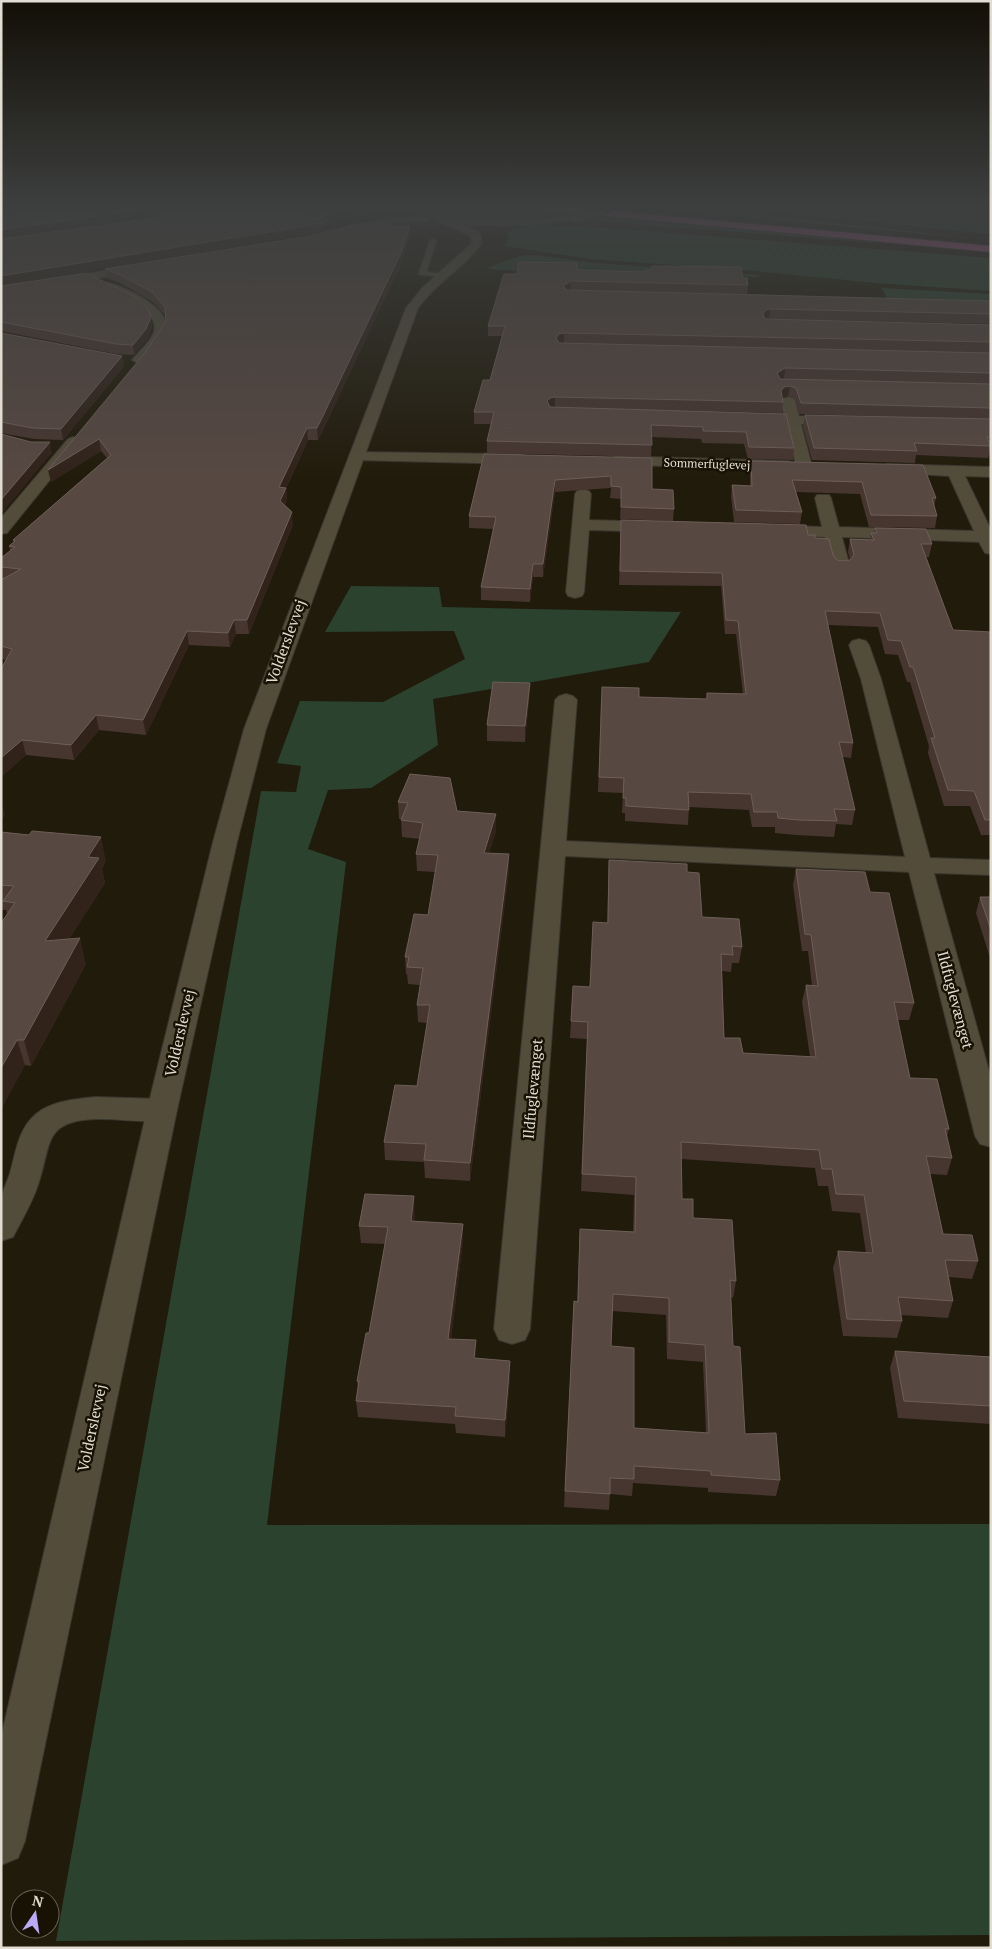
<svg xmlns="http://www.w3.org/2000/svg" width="992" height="1949" viewBox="0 0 992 1949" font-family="'PT Serif',serif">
  <rect width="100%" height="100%" fill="#211b0b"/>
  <g fill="#2b422e">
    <polygon points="275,207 362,207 367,210 363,216"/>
    <path d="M396 207H514L570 212C515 224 449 229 396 207Z"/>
    <polygon points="630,207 691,207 991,240"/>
    <polygon points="728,207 991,207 991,234 737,208"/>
    <polygon points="599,216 985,251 580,220"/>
    <path d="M565 225 991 258V291L876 283 754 271 590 259 505 246 509 238 507 234C516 223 551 225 565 225Z"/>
    <polygon points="533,255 597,263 758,275 760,277 497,270 487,268 519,256"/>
    <polygon points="881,288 991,294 991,302 888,299"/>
    <polygon points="351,586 439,587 442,607 681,612 649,662 433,699 438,745 371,788 328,790 308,849 346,862 267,1525 991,1524 991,1935 56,1941 261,791 296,792 301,766 277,763 300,701 383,702 465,659 454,631 325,632"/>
  </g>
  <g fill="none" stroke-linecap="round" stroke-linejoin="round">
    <g stroke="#3a352e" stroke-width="3">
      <polygon id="lane" points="433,239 436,241 426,272 443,274 441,277 419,274 430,241"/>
    </g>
    <g stroke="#3a352e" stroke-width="2">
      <g id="street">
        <path d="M109 283C126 287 171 308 166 330 164 342 151 354 144 363L139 364 132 360C139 351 150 343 154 332 160 310 120 295 105 288L103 286 105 284Z"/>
        <polygon points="778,358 785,362 799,416 842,417 847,418 849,421 847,424 842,425 801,424 812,466 810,469 798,469 796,466 786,424 750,423 745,422 743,419 745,416 750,415 784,415 771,362"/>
        <polygon points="73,437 78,439 81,442 78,445 7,533 1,534 1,518 68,439"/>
        <polygon points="357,452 520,454 525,456 528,459 525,462 520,464 352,460 349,457 352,454"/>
        <polygon points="616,456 788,461 794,463 796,466 794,469 788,471 611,464 608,461 611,458"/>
        <polygon points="888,464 991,467 991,477 965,476 991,530 991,554 985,553 979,542 842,537 850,567 847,571 841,572 835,571 832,567 825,537 770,535 764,534 761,530 764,526 770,525 822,527 815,498 817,495 829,495 831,498 839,527 974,531 949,476 882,472 880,469 882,466"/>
        <polygon points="583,489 589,491 591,494 589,520 657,522 663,523 666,527 663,531 657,532 589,530 584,592 582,596 575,598 568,596 566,592 575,494 577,491"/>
        <polygon points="859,639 866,641 869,645 881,679 930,858 991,860 991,875 934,873 991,1078 991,1147 980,1144 975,1136 909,872 565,856 530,1329 525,1340 512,1344 499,1340 494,1329 555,700 559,696 566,694 573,696 577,700 566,841 905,857 861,679 849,645 852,641"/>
        <path d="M95 1097 162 1099 173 1102 177 1110 173 1118C149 1125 121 1118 96 1119 42 1121 52 1145 38 1185 32 1203 22 1220 13 1237L1 1241C1 1227 0 1208 2 1195 4 1187 8 1180 10 1173 16 1152 18 1129 36 1114 51 1101 76 1099 95 1097Z"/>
      </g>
    </g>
    <g stroke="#3a352e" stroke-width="2">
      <g id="secondary">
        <path d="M576 214 579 215V219L528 226 464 225 480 233 482 243C464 268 436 283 418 308L266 729 237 842 177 1110 25 1841 18 1858 1 1865V1737L147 1110 213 842 244 729 406 308 422 288 472 243 471 236 437 221 442 218 451 221 455 219 528 220Z"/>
        <polygon points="425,216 428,217 428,221 385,224 336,237 331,234 332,232 385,218"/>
        <polygon points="143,265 147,266 148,268 147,270 1,294 1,287"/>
      </g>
    </g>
    <g stroke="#3a352e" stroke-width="2">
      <polygon id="highway" points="539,207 570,207 991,246 991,252 544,210"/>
    </g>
    <use href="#lane" fill="#534c3a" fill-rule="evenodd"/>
    <use href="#street" fill="#534c3a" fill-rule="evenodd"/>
    <use href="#secondary" fill="#534c3a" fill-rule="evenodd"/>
    <use href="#highway" fill="#c55b9f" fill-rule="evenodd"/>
    <g stroke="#3a352e" stroke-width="12" stroke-linecap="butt">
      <polyline id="secondary-bridge" points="576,217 609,207"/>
    </g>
    <use href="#secondary-bridge" stroke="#534c3a" stroke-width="11"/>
  </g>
  <g fill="#473630" fill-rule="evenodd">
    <polygon points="410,226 410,235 402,262 322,432 318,440 308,440 286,489 287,500 285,505 293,525 249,634 236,634 230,647 189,645 146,735 99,730 74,760 26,755 1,777 6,660 1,659 1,558 10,551 9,546 14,542 13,540 107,458 101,451 51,482 144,354 166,322 166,316 153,302 122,284 107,278 105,269"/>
    <polygon points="577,270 743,278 748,285 747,294 991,301 991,324 812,320 991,325 991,384 884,382 991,384 991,449 988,458 916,455 915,463 812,460 803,427 805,415 915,417 799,414 795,399 788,397 782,398 783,402 782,413 657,410 786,414 794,448 793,460 748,459 744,444 702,443 701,439 652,437 651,457 487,453 487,441 491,424 474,424 474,412 490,380 502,336 488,336 488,326 517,274"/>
    <polygon points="1,286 152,327 148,338 134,355 117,354 1,331"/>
    <polygon points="1,333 122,356 124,366 63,440 34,439 1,433"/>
    <polygon points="484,454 652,458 652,489 674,509 673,521 620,519 621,499 610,498 611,488 555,492 543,577 533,577 530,602 481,600 481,587 493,529 469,528 469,516"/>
    <polygon points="751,461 923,465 936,498 934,506 937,516 935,528 869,527 860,494 796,492 802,512 800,524 734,522 731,497 732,485 750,486 750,472"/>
    <polygon points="621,520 808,535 815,538 837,560 843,561 850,560 848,552 850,539 870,540 871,533 874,533 875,528 932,544 929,557 926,557 953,630 991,632 991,835 981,835 970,806 944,806 928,753 929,746 910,682 907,682 898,655 885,654 878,627 828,625 853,743 851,758 842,757 855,810 852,825 836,824 834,837 796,835 775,833 775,827 752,827 749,810 689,807 688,825 625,821 625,813 622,813 623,793 598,792 601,701 639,697 706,699 707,693 743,694 736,634 725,634 721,586 619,585"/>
    <polygon points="529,699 525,742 487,741 487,725"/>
    <polygon points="410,774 457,811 496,831 489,853 509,870 470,1181 425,1178 424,1162 385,1160 384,1142 417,1086 427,1023 418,1022 417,1005 420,985 408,984 407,974 406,974 405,957 428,915 435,872 417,871 416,854 420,839 402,837 401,820 402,819 399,819 398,802"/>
    <polygon points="1,832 106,861 102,869 105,883 69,939 86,964 31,1066 25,1065 1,1109 7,914 6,910 1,910"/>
    <path d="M609 860 687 872 702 917 742 947 739 963H732L731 972 722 971 724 1038 743 1053 810 1057 802 1002 806 985 812 986 808 951H802L793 885 796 869 870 892 914 1003 909 1020H897L910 1078 949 1129 947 1136 952 1158 947 1175 930 1174 943 1234 978 1261 972 1279 949 1277 953 1301 948 1318 901 1315 902 1321 897 1338 843 1336 833 1268 838 1251 866 1253 860 1213 832 1211 828 1186H818L815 1168 681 1159 682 1199 693 1218 736 1281 733 1298 731 1297 733 1346 745 1434 780 1480 776 1496 708 1492V1488L633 1483 632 1496 610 1494 609 1510 564 1507 574 1301 577 1302 580 1229 633 1232 634 1195 581 1191 587 1039 570 1038 573 986 589 987 607 923ZM613 1311 666 1315 667 1359 703 1362 706 1433 634 1428 611 1346Z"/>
    <polygon points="991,887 991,961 976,913 980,897 990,897 989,894"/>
    <polygon points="415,1214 414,1221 463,1224 463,1241 451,1339 476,1358 510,1361 510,1378 505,1437 456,1433 455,1424 358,1417 356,1401 358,1388 357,1381 369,1333 385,1244 361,1243 359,1226"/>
    <polygon points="895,1351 991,1357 991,1424 898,1418 890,1368"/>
  </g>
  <g fill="#31231a">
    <polygon points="155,207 190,207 140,218 1,239 1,230"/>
    <polygon points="317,208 317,216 310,211"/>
    <polygon points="331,213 332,221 323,226 324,232 1,286 1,276 312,223"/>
    <polygon points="410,226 410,235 402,262 318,440 317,428"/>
    <polygon points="571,281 571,291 563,296 563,286"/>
    <polygon points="770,309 769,319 765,320 763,314 766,310"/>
    <polygon points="151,317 152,327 148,338 134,355 133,345"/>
    <polygon points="564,333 564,343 559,344 556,338 559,334"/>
    <polygon points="122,356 124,366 63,440 61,429"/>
    <polygon points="785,368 784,379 775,385 777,373"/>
    <polygon points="790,386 788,397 783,398 779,402 781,391 784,387"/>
    <polygon points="555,397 555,408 550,409 547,401 550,398"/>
    <polygon points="307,428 308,440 286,489 287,500 281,513 279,487"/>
    <polygon points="99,439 101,451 51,482 48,470"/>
    <polygon points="50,442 52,453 4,511 1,513 1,500"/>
    <polygon points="555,480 555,492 543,577 543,564"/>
    <polygon points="292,512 293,525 249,634 247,620"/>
    <polygon points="533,564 533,577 530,602 530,589"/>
    <polygon points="234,620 236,634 230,647 228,633"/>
    <polygon points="187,631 189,645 146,735 143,720"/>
    <polygon points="530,683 529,699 525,742 525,726"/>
    <polygon points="96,715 99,730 74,760 71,745"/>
    <polygon points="22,740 26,755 1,777 1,758"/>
    <polygon points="1,801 5,815 1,821"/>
    <polygon points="496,814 496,831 484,869 484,853"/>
    <polygon points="101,837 106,861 102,869 105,883 52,966 45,941 88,857"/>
    <polygon points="509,854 509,870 470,1181 470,1163"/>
    <polygon points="80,938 86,964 31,1066 24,1040"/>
    <polygon points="17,1040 25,1065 1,1109 1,1068"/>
    <polygon points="414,1196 415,1214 412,1238 411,1221"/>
    <polygon points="463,1224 463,1241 449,1355 448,1339"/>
    <polygon points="476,1340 476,1357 474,1375 474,1358"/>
    <polygon points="510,1361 510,1378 505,1437 505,1420"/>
  </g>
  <g fill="#574842" stroke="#6d5f58" fill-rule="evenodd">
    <polygon points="20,207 155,207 138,210 1,230 1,209"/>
    <polygon points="195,207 304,207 317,208 310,211 331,213 312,223 323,223 1,276 1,239 139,220"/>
    <polygon points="357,224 410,226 401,253 321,420 317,428 307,428 279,487 286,488 280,501 292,512 247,620 234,620 228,633 187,631 143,720 96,715 71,745 22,740 1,758 1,669 12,649 1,646 1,580 21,569 1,567 1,558 15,547 9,546 15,541 13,540 111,455 99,439 48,470 144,354 166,322 165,307 152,292 120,275 105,269 310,236"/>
    <polygon points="519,262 577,263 577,270 645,272 645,270 652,270 652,266 741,267 743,278 747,278 748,285 571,281 563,286 567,290 991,301 991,314 770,309 766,310 763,314 765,319 991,325 991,342 564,333 559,334 556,338 559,343 991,353 991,373 785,368 777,373 780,379 991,384 991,408 801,403 796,388 790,386 784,387 781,391 783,402 555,397 550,398 547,401 550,407 786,414 794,448 749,447 746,432 703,431 703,427 651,425 652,445 487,441 494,412 474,412 483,380 490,380 505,326 488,326 504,274 517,274"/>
    <polygon points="86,273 136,297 149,310 151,317 146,329 133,345 116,344 1,322 1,286"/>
    <polygon points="1,333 122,356 61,429 32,428 1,422"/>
    <polygon points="805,415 991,419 991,437 987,437 991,446 914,443 917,451 814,448"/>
    <polygon points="1,434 31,442 50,442 1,500"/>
    <polygon points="484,454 652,458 652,489 673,490 674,509 621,507 621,487 611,486 611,476 555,480 543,564 533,564 530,589 481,587 496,517 469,516"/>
    <polygon points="751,461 923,465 936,498 932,498 937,516 871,515 862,482 792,480 802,512 736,510 732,485 752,486"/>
    <polygon points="621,520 806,525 808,535 815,535 815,538 829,539 833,555 837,560 843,561 850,560 854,555 850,539 874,540 871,533 877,533 875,528 926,529 932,544 921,544 953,630 991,632 991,820 985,820 974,791 948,790 931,738 935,738 913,667 910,667 901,641 888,640 880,613 825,611 853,743 839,742 855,810 834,809 837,821 799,820 778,818 777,812 754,812 751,794 688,792 689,810 626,806 626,798 623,798 624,778 599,777 602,687 639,688 639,697 707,699 707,693 746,694 738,621 726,620 722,573 620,571"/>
    <polygon points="493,682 530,683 525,726 487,725"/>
    <polygon points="410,774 450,778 457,811 496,814 484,853 509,854 470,1163 424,1160 426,1144 384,1142 395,1085 417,1086 430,1005 417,1005 423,968 407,967 409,957 405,957 414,914 428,915 438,855 416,854 423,823 401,820 408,803 398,802"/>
    <polygon points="32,831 101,837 88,857 99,858 45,941 80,938 24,1040 17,1040 1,1068 1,923 15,903 3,901 14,886 1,885 1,832 29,835"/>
    <path d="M609 860 687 864V872L699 873 702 917 739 919 742 947 732 946 733 955 721 954 724 1038H740L743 1053 816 1057 806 985 818 986 811 935 805 934 796 869 865 872 870 892 889 893 914 1003 894 1002 910 1078 937 1079 949 1129H945L952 1158 926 1156 943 1234 972 1235 978 1261 945 1260 953 1301 898 1297 902 1321 847 1319 838 1251 873 1253 864 1195 836 1194 832 1169H822L819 1150 681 1142 682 1199H693V1218L732 1220 736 1281 730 1280 733 1346 740 1347 745 1434 776 1433 780 1480 711 1475V1471L634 1466V1479L610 1478V1494L565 1491 574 1301 578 1302 580 1229 635 1232 636 1177 582 1174 588 1022 571 1021 573 986 590 987 593 922 608 923ZM613 1294 669 1298V1342L705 1345 709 1433 634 1428V1348L611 1346Z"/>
    <polygon points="980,897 991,897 991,930"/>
    <polygon points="365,1194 414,1196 411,1221 463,1224 448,1339 476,1340 474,1358 510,1361 505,1420 455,1416 456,1407 356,1401 359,1381 357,1381 366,1333 369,1333 388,1227 359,1226"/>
    <polygon points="895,1351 991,1357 991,1406 904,1401"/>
  </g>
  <linearGradient id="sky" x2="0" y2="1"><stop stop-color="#120f06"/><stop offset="0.43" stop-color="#3d3f3f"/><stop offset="1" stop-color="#3d3f3f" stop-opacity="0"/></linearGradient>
  <rect width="992" height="479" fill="url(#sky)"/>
  <g text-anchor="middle" stroke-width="5" stroke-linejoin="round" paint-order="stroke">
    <g font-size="12" fill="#e1ddd2" stroke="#181204">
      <text transform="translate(707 464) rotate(2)" y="4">Sommerfuglevej</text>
    </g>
    <g font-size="15" fill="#e1ddd2" stroke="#181204">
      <text transform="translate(286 642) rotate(-70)" y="5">Volderslevvej</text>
      <text transform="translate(955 1000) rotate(75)" y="5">Ildfuglevænget</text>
      <text transform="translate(180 1033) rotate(-77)" y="5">Volderslevvej</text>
      <text transform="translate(533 1089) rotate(-85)" y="5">Ildfuglevænget</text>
      <text transform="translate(92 1428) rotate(-78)" y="5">Volderslevvej</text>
    </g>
  </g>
  <rect width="992" height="1949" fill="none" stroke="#e1ddd2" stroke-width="5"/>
  <g transform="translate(35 1914) rotate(13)"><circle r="24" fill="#181204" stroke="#686356"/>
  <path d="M0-4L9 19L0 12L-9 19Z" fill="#bbaaf6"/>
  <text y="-8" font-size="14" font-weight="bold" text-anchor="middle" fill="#e1ddd2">N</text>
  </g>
</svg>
